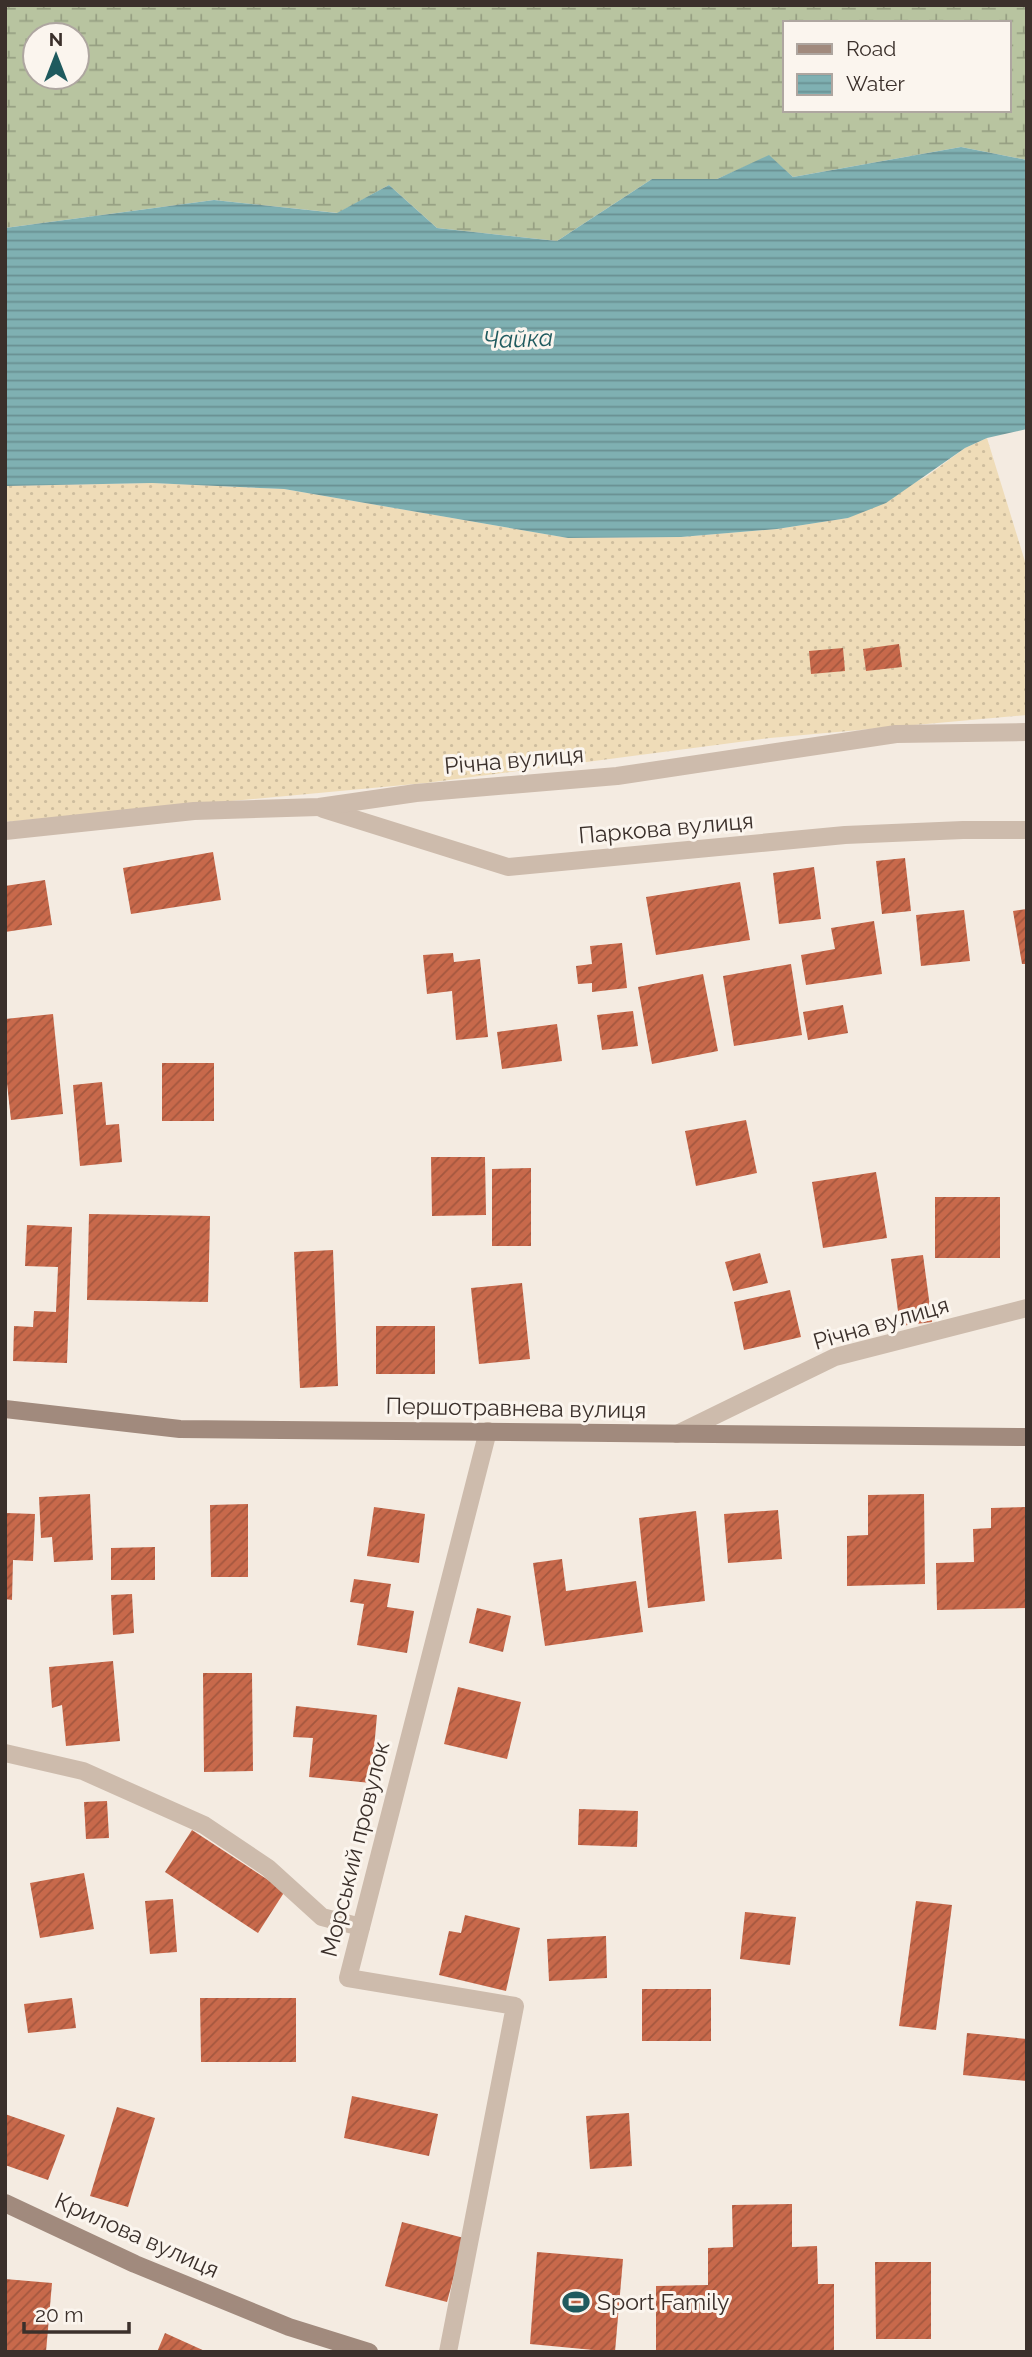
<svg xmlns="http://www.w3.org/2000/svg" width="1032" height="2357" viewBox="0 0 1032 2357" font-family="Raleway,sans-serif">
  <defs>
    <pattern id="wetland-marsh" width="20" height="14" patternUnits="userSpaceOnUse" patternTransform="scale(1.75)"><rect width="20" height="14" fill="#b8c4a0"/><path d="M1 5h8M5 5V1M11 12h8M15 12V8" fill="none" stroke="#97a083"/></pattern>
    <pattern id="sand-dots" width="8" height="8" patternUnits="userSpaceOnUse" patternTransform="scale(1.75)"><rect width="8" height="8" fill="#efdcb8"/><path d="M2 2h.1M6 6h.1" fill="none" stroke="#cebd9e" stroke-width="1.8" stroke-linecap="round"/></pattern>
    <pattern id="water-rules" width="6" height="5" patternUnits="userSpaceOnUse" patternTransform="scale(1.75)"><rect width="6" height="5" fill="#7fb0b2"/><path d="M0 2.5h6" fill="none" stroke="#699091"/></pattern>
    <pattern id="building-hatch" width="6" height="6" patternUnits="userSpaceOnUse" patternTransform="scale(1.75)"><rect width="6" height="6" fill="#c8694b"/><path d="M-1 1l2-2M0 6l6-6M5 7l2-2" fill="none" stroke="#a4573f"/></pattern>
  </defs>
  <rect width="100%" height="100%" fill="#f4ebe1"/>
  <path fill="url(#wetland-marsh)" fill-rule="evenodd" d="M5 5H1027V160L961 147 793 177 769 156 717 179H652L557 241 437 228 389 185 338 213 214 200 5 228ZM785 23H1009V110H785ZM35 35H77V77H35Z"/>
  <polygon fill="url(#sand-dots)" points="987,438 1027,568 1027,715 770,738 426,783 5,822 5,486 152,483 284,489 568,538 681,537 777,529 848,518 927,476 965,448"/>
  <polygon fill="url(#water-rules)" points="961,147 1027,160 1027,429 987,438 965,448 886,503 848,518 777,529 681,537 568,538 284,489 152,483 5,486 5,228 214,200 337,213 389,185 437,228 557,241 652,179 717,179 769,155 793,177"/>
  <g fill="url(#building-hatch)">
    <polygon points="899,644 902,667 866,671 863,649"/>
    <polygon points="843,648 845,671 811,674 809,651"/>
    <polygon points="213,852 221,900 131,914 123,868"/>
    <polygon points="905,858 911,911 882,914 876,861"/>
    <polygon points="814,867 821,919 779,924 773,873"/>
    <polygon points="45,880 52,925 5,932 5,886"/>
    <polygon points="740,882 750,940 656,955 646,897"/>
    <polygon points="1027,909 1027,964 1022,964 1013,911"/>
    <polygon points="964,910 970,961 921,966 916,915"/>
    <polygon points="874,921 882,974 806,985 801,955 835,949 831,928"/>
    <polygon points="622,943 627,988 592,992 592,983 578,984 576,966 592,964 590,946"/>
    <polygon points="453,953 454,962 480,959 488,1037 456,1040 452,991 427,994 423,955"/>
    <polygon points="791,964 802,1035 734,1046 723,976"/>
    <polygon points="703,974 718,1051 652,1064 638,987"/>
    <polygon points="843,1005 848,1033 808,1040 803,1012"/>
    <polygon points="633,1011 638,1046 602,1050 597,1015"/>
    <polygon points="53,1014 63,1114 11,1120 5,1065 5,1019"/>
    <polygon points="557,1024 562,1061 502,1069 497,1032"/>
    <rect x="162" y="1063" width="52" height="58"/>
    <polygon points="102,1082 106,1125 119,1124 122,1162 80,1166 73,1085"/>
    <polygon points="746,1120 757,1173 696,1186 685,1131"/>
    <polygon points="431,1157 485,1157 486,1215 432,1216"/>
    <polygon points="531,1168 531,1246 492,1246 492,1169"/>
    <polygon points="876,1172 887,1238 823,1248 812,1182"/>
    <rect x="935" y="1197" width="65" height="61"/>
    <polygon points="89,1214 210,1216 208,1302 87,1300"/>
    <polygon points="27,1225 72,1227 67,1363 13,1361 14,1326 33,1327 34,1311 56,1312 58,1267 25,1266"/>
    <polygon points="333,1250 338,1386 300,1388 294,1252"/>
    <polygon points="760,1253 768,1283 733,1291 725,1262"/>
    <polygon points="923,1255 932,1322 900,1326 891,1259"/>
    <polygon points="522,1283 530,1359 479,1364 471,1288"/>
    <polygon points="790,1290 801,1337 744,1350 734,1302"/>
    <rect x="376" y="1326" width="59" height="48"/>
    <polygon points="90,1494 93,1560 54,1562 52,1537 41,1538 39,1497"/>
    <polygon points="924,1494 925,1584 847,1586 847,1536 868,1535 868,1495"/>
    <polygon points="248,1504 248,1577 211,1577 210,1505"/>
    <polygon points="374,1507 425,1514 419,1563 367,1556"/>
    <polygon points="1027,1507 1027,1608 937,1610 936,1563 974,1562 973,1529 991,1528 991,1508"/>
    <polygon points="778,1510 782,1559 728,1563 724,1514"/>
    <polygon points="696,1511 705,1601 648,1608 639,1518"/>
    <polygon points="6,1513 35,1514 33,1561 13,1560 12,1600 5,1599"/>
    <polygon points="155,1547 155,1580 111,1580 111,1548"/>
    <polygon points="562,1559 566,1591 636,1581 643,1632 545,1646 533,1563"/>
    <polygon points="354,1579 391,1584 387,1607 414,1611 407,1653 357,1645 364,1604 350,1602"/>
    <polygon points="132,1594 134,1633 113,1635 111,1595"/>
    <polygon points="477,1608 511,1616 503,1652 469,1643"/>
    <polygon points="113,1661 120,1741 66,1746 62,1705 52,1708 49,1667"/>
    <polygon points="203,1673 252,1673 253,1771 204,1772"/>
    <polygon points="458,1687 521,1702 507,1759 444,1744"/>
    <polygon points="296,1706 377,1715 371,1783 309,1777 313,1738 293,1737"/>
    <polygon points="107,1801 109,1838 86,1839 84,1802"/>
    <polygon points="579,1809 638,1811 637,1847 578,1845"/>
    <polygon points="192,1830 285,1891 258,1933 165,1872"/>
    <polygon points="84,1873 94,1929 40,1938 30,1883"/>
    <polygon points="173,1899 177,1952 150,1954 145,1901"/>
    <polygon points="916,1901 952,1905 936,2030 899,2026"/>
    <polygon points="745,1912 796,1917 790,1965 740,1959"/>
    <polygon points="465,1915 520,1928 506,1991 439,1975 449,1931 461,1933"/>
    <polygon points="606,1936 607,1978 549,1981 547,1939"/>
    <rect x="642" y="1989" width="69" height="52"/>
    <polygon points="72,1998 76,2028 28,2033 24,2004"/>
    <polygon points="200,1998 296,1998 296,2062 201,2062"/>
    <polygon points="967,2033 1027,2039 1027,2081 963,2075"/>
    <polygon points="352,2096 438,2114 429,2156 344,2138"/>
    <polygon points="117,2107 155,2118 128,2207 90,2196"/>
    <polygon points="629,2113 632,2166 590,2169 586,2116"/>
    <polygon points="5,2114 65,2135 48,2180 5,2165"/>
    <polygon points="792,2204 792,2247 817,2246 818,2284 834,2284 834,2351 656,2352 656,2286 708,2285 708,2248 733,2247 732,2205"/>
    <polygon points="402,2222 464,2238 447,2302 385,2286"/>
    <polygon points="537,2252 623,2259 615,2352 530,2344"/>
    <polygon points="875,2262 931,2262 931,2339 876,2339"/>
    <polygon points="5,2279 52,2283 46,2352 5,2352"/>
    <polygon points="165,2333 207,2352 157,2352"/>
  </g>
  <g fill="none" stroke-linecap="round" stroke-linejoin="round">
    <g stroke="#cdbbac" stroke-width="18">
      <polyline points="5,1753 83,1771 204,1825 268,1868 322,1917 361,1927"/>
      <polyline points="448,2352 515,2006 348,1978 488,1431"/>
    </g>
    <g stroke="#cdbbac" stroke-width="18">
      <polyline points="323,809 508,867 845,835 963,830 1027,830"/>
      <polyline points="5,831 194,811 319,807 416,793 617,776 896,734 1027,732"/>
      <polyline points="677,1434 835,1357 1027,1308"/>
    </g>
    <g stroke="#a18a7d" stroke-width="18">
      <polyline points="5,1409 180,1429 1027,1437"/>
      <polyline points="5,2203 135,2264 289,2327 369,2352"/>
    </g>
  </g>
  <defs>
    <g id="stadium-bare" transform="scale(2.1)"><path d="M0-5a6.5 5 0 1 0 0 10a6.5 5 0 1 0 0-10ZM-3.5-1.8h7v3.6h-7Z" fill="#1f5a5e" stroke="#fbf5ee" stroke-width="2.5" paint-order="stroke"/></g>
  </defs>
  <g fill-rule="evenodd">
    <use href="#stadium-bare" x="576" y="2302"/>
  </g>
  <g text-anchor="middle" stroke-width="6" stroke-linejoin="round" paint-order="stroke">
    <g font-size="23" fill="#3b302b" stroke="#fbf5ee">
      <text transform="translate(514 760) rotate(-5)" y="8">Річна вулиця</text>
      <text transform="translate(666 828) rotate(-5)" y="8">Паркова вулиця</text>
      <text transform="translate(881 1323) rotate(-16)" y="8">Річна вулиця</text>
      <text transform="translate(516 1408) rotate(1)" y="8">Першотравнева вулиця</text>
      <text transform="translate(355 1849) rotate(-76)" y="8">Морський провулок</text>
      <text transform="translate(137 2235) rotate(24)" y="8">Крилова вулиця</text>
    </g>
    <g font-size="23" fill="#3b302b" stroke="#fbf5ee" text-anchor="start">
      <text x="597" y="2310">Sport Family</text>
    </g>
    <g font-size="24" font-style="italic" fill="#1f5a5e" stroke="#fbf5ee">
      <text transform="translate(518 339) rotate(-2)" y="8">Чайка</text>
    </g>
  </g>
  <rect width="1032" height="2357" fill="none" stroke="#3b302b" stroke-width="14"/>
  <rect x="783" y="21" width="228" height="91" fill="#fbf5ee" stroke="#aea6a0" stroke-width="2"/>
  <rect x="797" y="44" width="35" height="10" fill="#a18a7d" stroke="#aea6a0" stroke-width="2"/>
  <text x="846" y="56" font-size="21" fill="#3b302b">Road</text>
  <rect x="797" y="74" width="35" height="21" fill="url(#water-rules)" stroke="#aea6a0" stroke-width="2"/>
  <text x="846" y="91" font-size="21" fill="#3b302b">Water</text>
  <g transform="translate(56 56)"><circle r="33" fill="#fbf5ee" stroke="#aea6a0" stroke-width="2"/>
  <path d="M0-5L12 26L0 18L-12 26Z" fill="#1f5a5e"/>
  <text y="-10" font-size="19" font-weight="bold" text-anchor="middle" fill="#3b302b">N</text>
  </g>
  <path d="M24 2322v10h105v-10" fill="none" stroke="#3b302b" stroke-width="3.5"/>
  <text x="35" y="2322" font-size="21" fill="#3b302b" stroke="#fbf5ee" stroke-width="5" paint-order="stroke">20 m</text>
</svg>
